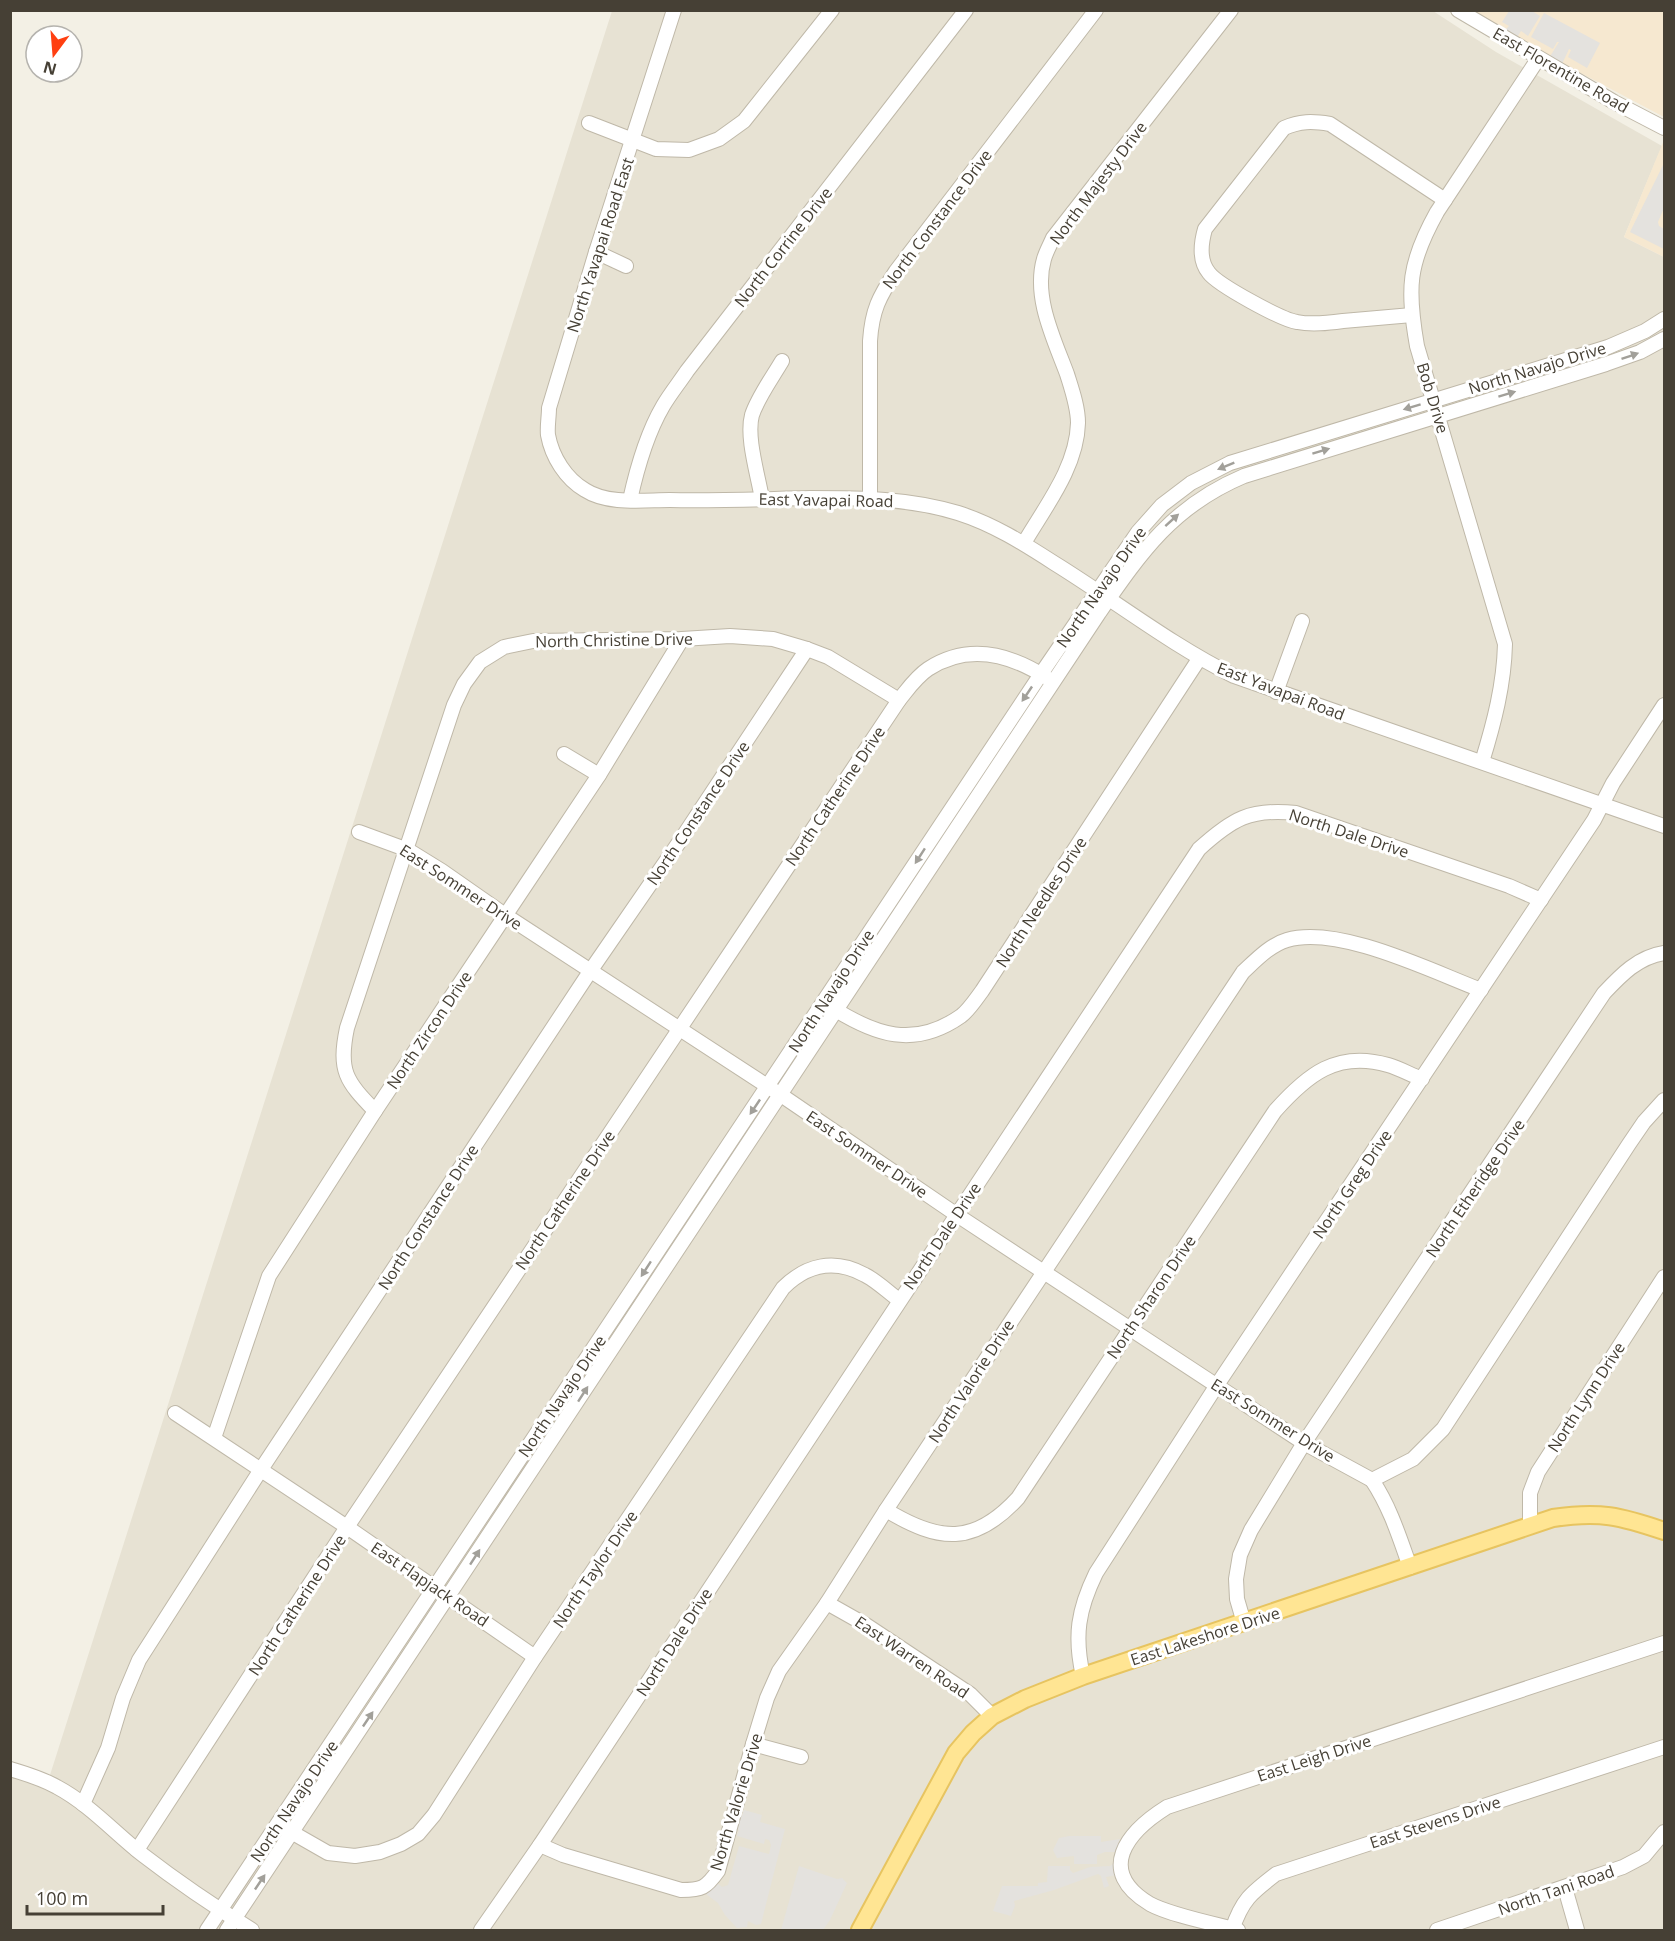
<svg xmlns="http://www.w3.org/2000/svg" width="1675" height="1941" viewBox="0 0 1675 1941" font-family="'Open Sans',sans-serif">
  <rect width="100%" height="100%" fill="#f3f0e5"/>
  <polygon fill="#e7e2d3" points="612,11 1433,11 1496,52 1662,146 1624,237 1664,257 1664,1930 11,1930 10,1764 50,1775"/>
  <g fill="#f6e8d0">
    <polygon points="1468,11 1664,11 1664,117 1539,51"/>
    <polygon points="1664,140 1664,257 1624,237"/>
  </g>
  <g fill="#e4e2de">
    <polygon points="1509,11 1532,11 1540,16 1528,36 1521,31 1516,39 1503,32 1509,26 1502,22"/>
    <polygon points="1544,13 1600,43 1587,68 1568,57 1571,50 1569,49 1562,64 1549,58 1559,42 1557,42 1553,49 1531,37"/>
    <polygon points="1664,163 1664,208 1658,222 1659,226 1664,229 1664,249 1630,232"/>
    <polygon points="744,1810 762,1815 760,1822 785,1829 761,1924 756,1925 748,1921 747,1927 737,1928 725,1915 718,1903 703,1892 717,1883 722,1887 728,1885 739,1846 769,1854 771,1845 769,1840 765,1839 764,1844 737,1836 739,1830 734,1827 738,1815 742,1816"/>
    <polygon points="1069,1836 1101,1836 1101,1842 1120,1839 1115,1852 1105,1852 1097,1855 1097,1864 1074,1864 1074,1856 1057,1858 1053,1850 1059,1838"/>
    <polygon points="1116,1862 1117,1875 1106,1877 1109,1886 1104,1888 1101,1876 1098,1874 1054,1890 1014,1901 1015,1906 1011,1916 993,1911 1002,1886 1038,1886 1038,1883 1047,1882 1048,1866 1070,1866 1070,1870 1073,1873 1090,1867 1110,1866"/>
    <polygon points="799,1866 837,1879 842,1878 847,1883 830,1920 823,1930 781,1930"/>
  </g>
  <g fill="none" stroke-linecap="round" stroke-linejoin="round">
    <g stroke="#bfb8a8" stroke-width="16">
      <g id="minor">
        <path d="M674 10 596 252 549 408C549 417 547 427 548 435 552 457 566 479 585 490 608 505 644 500 670 500 716 501 763 499 810 498 861 498 909 498 958 513 993 524 1023 543 1054 563 1114 600 1171 645 1234 676L1664 826"/>
        <polyline points="1458,10 1614,102 1664,128"/>
        <polyline points="589,123 656,149 689,150 719,139 744,121 832,10"/>
        <polyline points="596,252 626,266"/>
        <path d="M1412 315C1389 317 1366 319 1343 321 1328 323 1312 325 1297 322 1282 320 1218 285 1209 273 1199 261 1201 243 1205 229L1284 128C1300 121 1312 121 1330 124L1445 200"/>
        <path d="M870 498V341C872 310 879 297 896 271L1096 10"/>
        <path d="M762 499C758 475 746 437 752 415 758 397 772 378 782 361"/>
        <path d="M630 500C637 468 646 435 663 406 670 394 679 383 687 371L966 10"/>
        <path d="M1024 543C1045 507 1077 467 1078 423 1078 407 1072 390 1067 374 1054 339 1033 297 1044 259 1046 252 1050 245 1053 238L1231 10"/>
        <polyline points="1276,692 1302,621"/>
        <polyline points="564,754 599,775"/>
        <path d="M1482 762C1494 723 1504 685 1505 644L1417 346C1407 288 1408 264 1437 212L1538 59"/>
        <polyline points="359,832 408,850 442,871 505,915 781,1095 957,1215 1304,1443 1372,1480 1413,1459 1443,1429 1629,1144 1644,1122 1664,1100"/>
        <path d="M831 1007C875 1035 914 1049 961 1016 969 1010 976 999 982 991L1199 659"/>
        <path d="M375 1111C346 1081 338 1071 347 1028L454 705 464 684 480 662 504 647 533 641 682 639 730 636 773 639 807 649 828 657 899 700"/>
        <polyline points="175,1413 347,1527 535,1657"/>
        <polyline points="214,1438 269,1276 375,1111 599,775 682,639"/>
        <path d="M1372 1480C1390 1507 1399 1536 1410 1567"/>
        <path d="M886 1510C939 1542 974 1546 1018 1498L1275 1111C1307 1075 1337 1050 1388 1065 1399 1068 1411 1075 1422 1079"/>
        <polyline points="1530,1525 1530,1493 1538,1472 1664,1277"/>
        <polyline points="827,1603 866,1625 970,1694 992,1716"/>
        <path d="M1244 1623 1237 1599 1236 1579 1240 1555 1251 1530 1304 1443 1604 993C1621 975 1638 957 1664 953"/>
        <path d="M1083 1676C1074 1636 1078 1610 1096 1573L1217 1385 1594 820 1613 783 1664 705"/>
        <polyline points="753,1744 801,1757"/>
        <path d="M10 1769C27 1774 43 1779 57 1787 89 1804 115 1833 143 1855 178 1882 215 1907 252 1930"/>
        <polyline points="83,1804 108,1748 123,1698 139,1660 260,1471 591,970 682,838 807,649"/>
        <path d="M286 1829 328 1853 355 1856 380 1852 401 1844 418 1834 434 1815 535 1657 783 1288C806 1265 834 1258 865 1275 877 1281 888 1292 899 1300"/>
        <path d="M540 1845 563 1855 681 1890C702 1890 706 1888 718 1871L753 1744 767 1698 779 1671 827 1603 886 1510 1243 972C1256 960 1270 945 1287 940 1339 925 1431 971 1481 990"/>
        <path d="M137 1850 347 1527 899 700C908 689 916 677 928 669 968 643 1010 654 1047 678"/>
        <polyline points="1565,1888 1577,1930"/>
        <polyline points="207,1930 1041,674 1138,532 1162,505 1191,483 1230,463 1608,347 1645,331 1664,319"/>
        <path d="M227 1930 1099 613C1142 551 1173 506 1244 476L1606 364 1640 352 1664 339"/>
        <path d="M481 1930 540 1845 1199 849C1232 819 1250 808 1296 813L1509 886 1541 900"/>
        <path d="M1232 1930C1242 1900 1251 1893 1276 1874L1664 1747"/>
        <path d="M1238 1930C1215 1924 1170 1915 1150 1904 1095 1871 1127 1832 1167 1807L1664 1643"/>
        <polyline points="1437,1930 1623,1867 1644,1856 1664,1832"/>
      </g>
    </g>
    <g stroke="#e7c460" stroke-width="20">
      <path id="major" d="M860 1930 956 1753 973 1733 992 1716 1025 1699 1083 1676 1553 1518C1600 1511 1620 1516 1664 1531"/>
    </g>
    <use href="#minor" stroke="#fff" stroke-width="14"/>
    <use href="#major" stroke="#ffe593" stroke-width="16"/>
  </g>
  <defs><path id="oneway-solid" d="M-6-.8H1V-3.2L6.5 0L1 3.2V.8H-6Z" transform="scale(1.5)"/></defs>
  <g fill="#a2a09a">
    <use href="#oneway-solid" transform="translate(1630 356) rotate(-19)"/>
    <use href="#oneway-solid" transform="translate(1507 394) rotate(-17)"/>
    <use href="#oneway-solid" transform="translate(1412 407) rotate(163)"/>
    <use href="#oneway-solid" transform="translate(1321 451) rotate(-17)"/>
    <use href="#oneway-solid" transform="translate(1226 466) rotate(158)"/>
    <use href="#oneway-solid" transform="translate(1172 520) rotate(-42)"/>
    <use href="#oneway-solid" transform="translate(1027 694) rotate(124)"/>
    <use href="#oneway-solid" transform="translate(920 856) rotate(123)"/>
    <use href="#oneway-solid" transform="translate(755 1107) rotate(124)"/>
    <use href="#oneway-solid" transform="translate(646 1269) rotate(123)"/>
    <use href="#oneway-solid" transform="translate(583 1394) rotate(-57)"/>
    <use href="#oneway-solid" transform="translate(475 1557) rotate(-57)"/>
    <use href="#oneway-solid" transform="translate(368 1719) rotate(-56)"/>
    <use href="#oneway-solid" transform="translate(260 1882) rotate(-56)"/>
  </g>
  <g text-anchor="middle" stroke-width="6" stroke-linejoin="round" paint-order="stroke">
    <g font-size="16" fill="#464035" stroke="#fff">
      <text transform="translate(1561 70) rotate(30)" y="6">East Florentine Road</text>
      <text transform="translate(1098 183) rotate(-53)" y="6">North Majesty Drive</text>
      <text transform="translate(937 219) rotate(-53)" y="6">North Constance Drive</text>
      <text transform="translate(600 245) rotate(-72)" y="6">North Yavapai Road East</text>
      <text transform="translate(783 247) rotate(-52)" y="6">North Corrine Drive</text>
      <text transform="translate(1537 368) rotate(-17)" y="6">North Navajo Drive</text>
      <text transform="translate(1433 398) rotate(73)" y="6">Bob Drive</text>
      <text transform="translate(826 500) rotate(1)" y="6">East Yavapai Road</text>
      <text transform="translate(1101 587) rotate(-55)" y="6">North Navajo Drive</text>
      <text transform="translate(614 640) rotate(-1)" y="6">North Christine Drive</text>
      <text transform="translate(1281 691) rotate(21)" y="6">East Yavapai Road</text>
      <text transform="translate(835 796) rotate(-56)" y="6">North Catherine Drive</text>
      <text transform="translate(698 813) rotate(-56)" y="6">North Constance Drive</text>
      <text transform="translate(1349 833) rotate(18)" y="6">North Dale Drive</text>
      <text transform="translate(461 887) rotate(33)" y="6">East Sommer Drive</text>
      <text transform="translate(1041 902) rotate(-57)" y="6">North Needles Drive</text>
      <text transform="translate(831 991) rotate(-57)" y="6">North Navajo Drive</text>
      <text transform="translate(429 1030) rotate(-56)" y="6">North Zircon Drive</text>
      <text transform="translate(867 1154) rotate(34)" y="6">East Sommer Drive</text>
      <text transform="translate(1352 1184) rotate(-56)" y="6">North Greg Drive</text>
      <text transform="translate(1475 1188) rotate(-56)" y="6">North Etheridge Drive</text>
      <text transform="translate(565 1200) rotate(-56)" y="6">North Catherine Drive</text>
      <text transform="translate(428 1217) rotate(-57)" y="6">North Constance Drive</text>
      <text transform="translate(942 1236) rotate(-56)" y="6">North Dale Drive</text>
      <text transform="translate(1151 1297) rotate(-56)" y="6">North Sharon Drive</text>
      <text transform="translate(971 1381) rotate(-57)" y="6">North Valorie Drive</text>
      <text transform="translate(562 1396) rotate(-56)" y="6">North Navajo Drive</text>
      <text transform="translate(1586 1397) rotate(-57)" y="6">North Lynn Drive</text>
      <text transform="translate(1273 1420) rotate(32)" y="6">East Sommer Drive</text>
      <text transform="translate(595 1569) rotate(-56)" y="6">North Taylor Drive</text>
      <text transform="translate(430 1584) rotate(34)" y="6">East Flapjack Road</text>
      <text transform="translate(297 1605) rotate(-57)" y="6">North Catherine Drive</text>
      <text transform="translate(1205 1636) rotate(-18)" y="6">East Lakeshore Drive</text>
      <text transform="translate(674 1642) rotate(-57)" y="6">North Dale Drive</text>
      <text transform="translate(912 1657) rotate(34)" y="6">East Warren Road</text>
      <text transform="translate(1314 1758) rotate(-18)" y="6">East Leigh Drive</text>
      <text transform="translate(294 1801) rotate(-56)" y="6">North Navajo Drive</text>
      <text transform="translate(736 1802) rotate(-73)" y="6">North Valorie Drive</text>
      <text transform="translate(1435 1822) rotate(-18)" y="6">East Stevens Drive</text>
      <text transform="translate(1556 1890) rotate(-19)" y="6">North Tani Road</text>
    </g>
  </g>
  <rect width="1675" height="1941" fill="none" stroke="#464035" stroke-width="24"/>
  <g transform="translate(54 54) rotate(196)"><circle r="28" fill="#ffffff" stroke="#b5b3ae" stroke-width="1.5"/>
  <path d="M0-4.5L10 22L0 15L-10 22Z" fill="#ff3f11"/>
  <text y="-9" font-size="16" font-weight="bold" text-anchor="middle" fill="#464035">N</text>
  </g>
  <path d="M27 1905v9h136v-9" fill="none" stroke="#464035" stroke-width="3"/>
  <text x="36" y="1905" font-size="18" fill="#464035" stroke="#ffffff" stroke-width="4.5" paint-order="stroke">100 m</text>
</svg>
